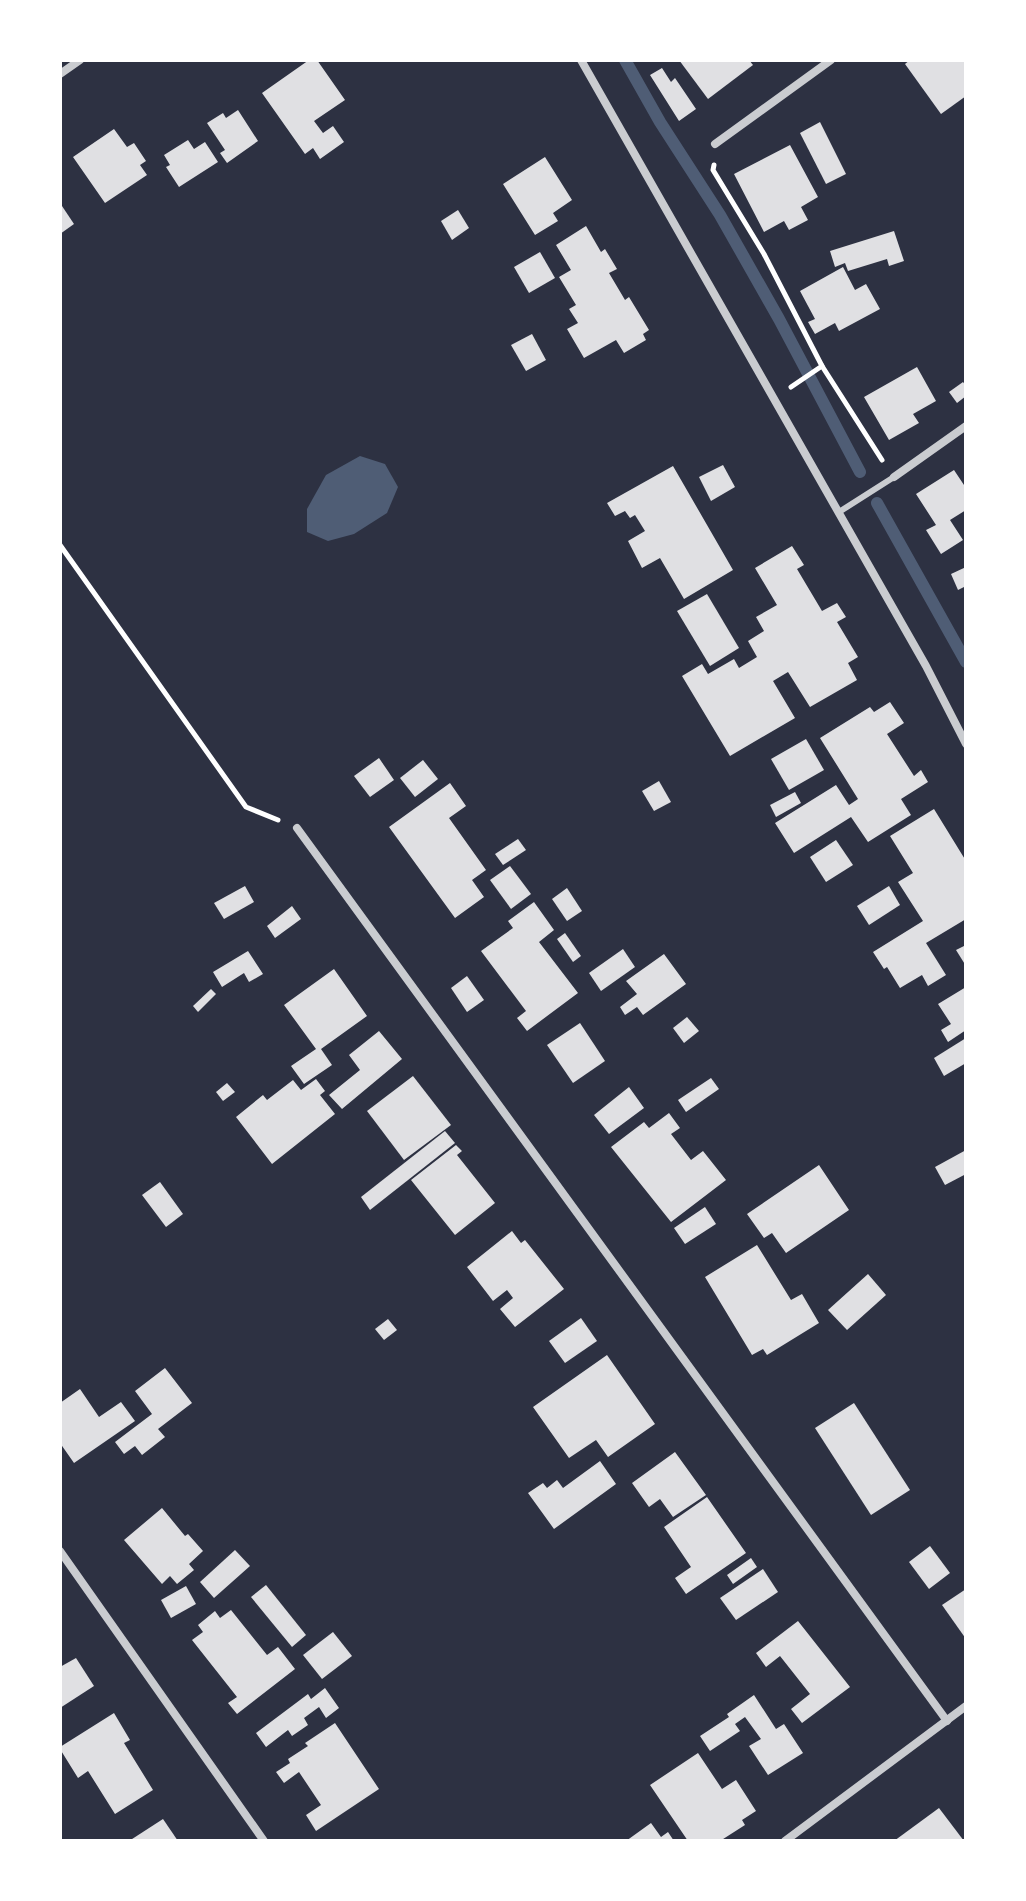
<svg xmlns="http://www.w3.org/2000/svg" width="1026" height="1901" viewBox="0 0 1026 1901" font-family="Helvetica,sans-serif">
  <rect width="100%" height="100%" fill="#2d3142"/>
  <polygon fill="#4f5d75" points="360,456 385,464 398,487 387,513 354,534 328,541 307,532 307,509 326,475"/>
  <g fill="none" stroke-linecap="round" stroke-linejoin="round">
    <g stroke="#4f5d75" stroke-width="12">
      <polyline points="625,60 660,122 720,215 779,319 860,472"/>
      <polyline points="877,503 966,662"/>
    </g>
  </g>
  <g fill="#e0e0e3">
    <polygon points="309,60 317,60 345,100 314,121 323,133 333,126 344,142 320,159 313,148 305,154 262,93"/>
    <polygon points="679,60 749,60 753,65 708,99"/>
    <polygon points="910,60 966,60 966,96 941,114 905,64"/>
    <polygon points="662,68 671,82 675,78 696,109 679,121 650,75"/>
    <polygon points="238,110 258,141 227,163 220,153 225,150 207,123 223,113 226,118"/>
    <polygon points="820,122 846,174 826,184 800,133"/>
    <polygon points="114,129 127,147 134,143 146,161 140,165 147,175 105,203 73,157"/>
    <polygon points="188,140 194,149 205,142 218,162 179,187 166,167 170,165 164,155"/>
    <polygon points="790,145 818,197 801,207 808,220 789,230 784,221 764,232 734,174"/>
    <polygon points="545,157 572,200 553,213 558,221 535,235 503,184"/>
    <polygon points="60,203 74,224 60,234"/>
    <polygon points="458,210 469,228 452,240 441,221"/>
    <polygon points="586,226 601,252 605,249 617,269 609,273 625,300 629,297 649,330 643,334 646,340 624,353 616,340 584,358 567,329 578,323 569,309 576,305 559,277 571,270 556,245"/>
    <polygon points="894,231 904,261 889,266 887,259 848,271 845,263 835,267 830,251"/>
    <polygon points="540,252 555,278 529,293 514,267"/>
    <polygon points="843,267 855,290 866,284 880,309 839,331 835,323 815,334 808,322 815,319 800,291"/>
    <polygon points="532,334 546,360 526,371 511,345"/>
    <polygon points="917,367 936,401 913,414 919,423 889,440 864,397"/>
    <polygon points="963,382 966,386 966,396 957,403 949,392"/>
    <polygon points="723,465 735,487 711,501 699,477"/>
    <polygon points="673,466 733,570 684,599 660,558 642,568 628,541 645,531 635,515 630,518 625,511 615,516 607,503"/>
    <polygon points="954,470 966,488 966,510 950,520 963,540 941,554 926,530 936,525 916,494"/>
    <polygon points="792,546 804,565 797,569 822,611 837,603 846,617 837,622 858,657 848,663 857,680 810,707 788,672 773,681 795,718 730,756 682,676 702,664 708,674 734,659 739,668 757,657 748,641 764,631 756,617 777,605 755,568"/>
    <polygon points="966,567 966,586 958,590 951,574"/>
    <polygon points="707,594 739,648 710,666 677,611"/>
    <polygon points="890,702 904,723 887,734 914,776 921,770 928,782 901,799 911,815 868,842 851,817 794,853 775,823 836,785 849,805 858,799 820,738 870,707 874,712"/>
    <polygon points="806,739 824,770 789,790 771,759"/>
    <polygon points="379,758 394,780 370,797 354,776"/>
    <polygon points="423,760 438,779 415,797 400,778"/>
    <polygon points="659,781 671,802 654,811 642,791"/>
    <polygon points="450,783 466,806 449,818 486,870 472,880 484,897 455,918 389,827"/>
    <polygon points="795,792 801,803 776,817 770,805"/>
    <polygon points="934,809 966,861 966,919 926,943 946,975 928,986 922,975 900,988 887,967 884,969 873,952 923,921 898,882 913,873 890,836"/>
    <polygon points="518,839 526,850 503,865 495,854"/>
    <polygon points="836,840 853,865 826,882 810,857"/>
    <polygon points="510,866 531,894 511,909 490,880"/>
    <polygon points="245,886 254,902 224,919 214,903"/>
    <polygon points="889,886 900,905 869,925 857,906"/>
    <polygon points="567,888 582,911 567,921 552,899"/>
    <polygon points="534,902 554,930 539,942 578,993 527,1031 517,1018 526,1011 481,951 513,928 508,921"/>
    <polygon points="292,906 301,919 275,938 267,926"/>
    <polygon points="565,933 581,956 573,962 557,939"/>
    <polygon points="966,945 966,966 956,950"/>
    <polygon points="623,949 635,967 601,991 589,973"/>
    <polygon points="248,951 263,974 249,982 244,973 222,987 213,972"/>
    <polygon points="664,954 686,984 643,1015 637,1007 625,1015 620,1007 637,994 626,981"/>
    <polygon points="334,969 367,1016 321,1049 332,1065 304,1084 291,1066 316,1049 284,1005"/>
    <polygon points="467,976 484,1000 467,1012 451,988"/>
    <polygon points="966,987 966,1030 948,1042 941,1030 951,1024 938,1004"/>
    <polygon points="211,989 216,994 198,1012 193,1006"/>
    <polygon points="687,1017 699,1031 684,1043 673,1028"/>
    <polygon points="580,1023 605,1061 573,1083 547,1045"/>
    <polygon points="379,1031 402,1059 342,1109 329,1095 360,1070 349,1055"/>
    <polygon points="966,1038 966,1063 944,1076 934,1058"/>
    <polygon points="413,1076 451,1125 404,1160 367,1111"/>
    <polygon points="711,1078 719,1089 686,1112 678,1100"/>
    <polygon points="316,1079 325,1091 320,1095 335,1114 272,1164 236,1117 263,1095 267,1100 293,1080 301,1090"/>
    <polygon points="227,1083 235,1092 223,1101 216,1092"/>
    <polygon points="629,1087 644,1108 609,1134 594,1115"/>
    <polygon points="669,1113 680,1128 671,1134 691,1160 703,1151 726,1180 671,1222 611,1147 644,1122 649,1128"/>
    <polygon points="445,1131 455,1143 370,1210 361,1197"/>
    <polygon points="456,1145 462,1151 457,1155 495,1203 455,1235 411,1180"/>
    <polygon points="966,1150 966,1174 945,1185 935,1167"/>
    <polygon points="819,1165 849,1210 786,1253 772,1233 764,1238 747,1214"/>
    <polygon points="160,1182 183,1214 166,1227 142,1195"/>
    <polygon points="705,1207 716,1224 685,1244 674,1228"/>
    <polygon points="512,1231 521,1243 525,1240 564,1289 515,1327 500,1309 513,1298 507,1290 493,1301 467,1267"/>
    <polygon points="757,1245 791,1300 802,1294 819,1323 767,1355 763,1349 752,1355 705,1277"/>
    <polygon points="868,1274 886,1295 847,1330 828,1310"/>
    <polygon points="581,1318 597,1341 565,1363 549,1341"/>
    <polygon points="388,1319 397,1330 384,1340 375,1329"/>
    <polygon points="607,1355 655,1424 608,1457 596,1440 569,1458 533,1407"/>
    <polygon points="165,1368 192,1403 158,1429 165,1437 142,1455 135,1446 124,1454 115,1442 152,1414 135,1391"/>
    <polygon points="80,1389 99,1417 121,1402 135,1421 74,1463 60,1443 60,1403"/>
    <polygon points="854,1403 910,1490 871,1515 815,1428"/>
    <polygon points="675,1452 706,1495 673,1517 660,1499 649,1507 632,1483"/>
    <polygon points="600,1461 616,1484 554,1529 528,1493 543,1483 547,1488 557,1480 563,1488"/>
    <polygon points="707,1497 746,1553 686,1594 675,1578 691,1567 664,1527"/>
    <polygon points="162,1508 185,1536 188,1534 203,1551 189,1564 194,1570 177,1584 170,1576 162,1584 124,1540"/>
    <polygon points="930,1546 950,1573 929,1589 909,1562"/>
    <polygon points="235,1550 250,1566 214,1598 200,1582"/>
    <polygon points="751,1558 757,1567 733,1584 727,1575"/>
    <polygon points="763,1569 778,1592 736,1620 720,1598"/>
    <polygon points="266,1585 306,1635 292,1647 251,1597"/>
    <polygon points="186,1586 196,1604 171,1618 161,1600"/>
    <polygon points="966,1589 966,1639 942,1605"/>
    <polygon points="231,1610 267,1655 278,1647 295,1669 237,1714 228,1703 237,1697 192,1640 203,1632 198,1625 215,1611 220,1618"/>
    <polygon points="798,1621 850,1687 802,1723 791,1709 810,1694 780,1656 766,1667 756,1653"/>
    <polygon points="333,1632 352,1656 322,1679 303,1655"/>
    <polygon points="76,1658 94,1686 60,1708 60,1667"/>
    <polygon points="325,1688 339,1708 326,1718 319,1707 304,1718 308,1725 292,1736 288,1730 266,1747 256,1733 308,1694 311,1699"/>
    <polygon points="754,1695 776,1729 784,1724 803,1753 768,1775 749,1746 761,1739 745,1717 735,1724 740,1731 710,1751 700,1736 729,1717 727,1714"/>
    <polygon points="114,1713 130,1740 124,1743 153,1790 115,1814 88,1771 78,1778 60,1749 60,1747"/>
    <polygon points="335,1723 379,1789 316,1831 306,1815 321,1805 299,1772 284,1783 276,1772 290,1763 288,1759 308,1746 305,1743"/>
    <polygon points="698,1753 722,1789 736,1780 756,1811 742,1820 745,1825 720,1841 688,1841 650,1785"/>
    <polygon points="939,1808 964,1841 894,1841"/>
    <polygon points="163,1819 178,1841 129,1841"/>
    <polygon points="651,1823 661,1837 668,1832 674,1841 626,1841"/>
  </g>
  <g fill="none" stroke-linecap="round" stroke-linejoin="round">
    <g stroke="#fff" stroke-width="5">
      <polyline points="714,165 713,170 764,254 822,366 791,387"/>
      <polyline points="822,366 882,460"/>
      <polyline points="60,545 246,807 278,820"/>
    </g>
    <polyline stroke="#caccd0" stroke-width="6" points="839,512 894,477"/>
    <g stroke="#caccd0" stroke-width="8">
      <polyline points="581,60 926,666 966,744"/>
      <polyline points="60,74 80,60"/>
      <polyline points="715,144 831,60"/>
      <polyline points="894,477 966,426"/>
      <polyline points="297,828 947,1721"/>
      <polyline points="60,1551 264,1841"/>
      <polyline points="785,1841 966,1706"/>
    </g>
  </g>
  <rect width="1026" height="1901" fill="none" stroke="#ffffff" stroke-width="124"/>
</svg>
